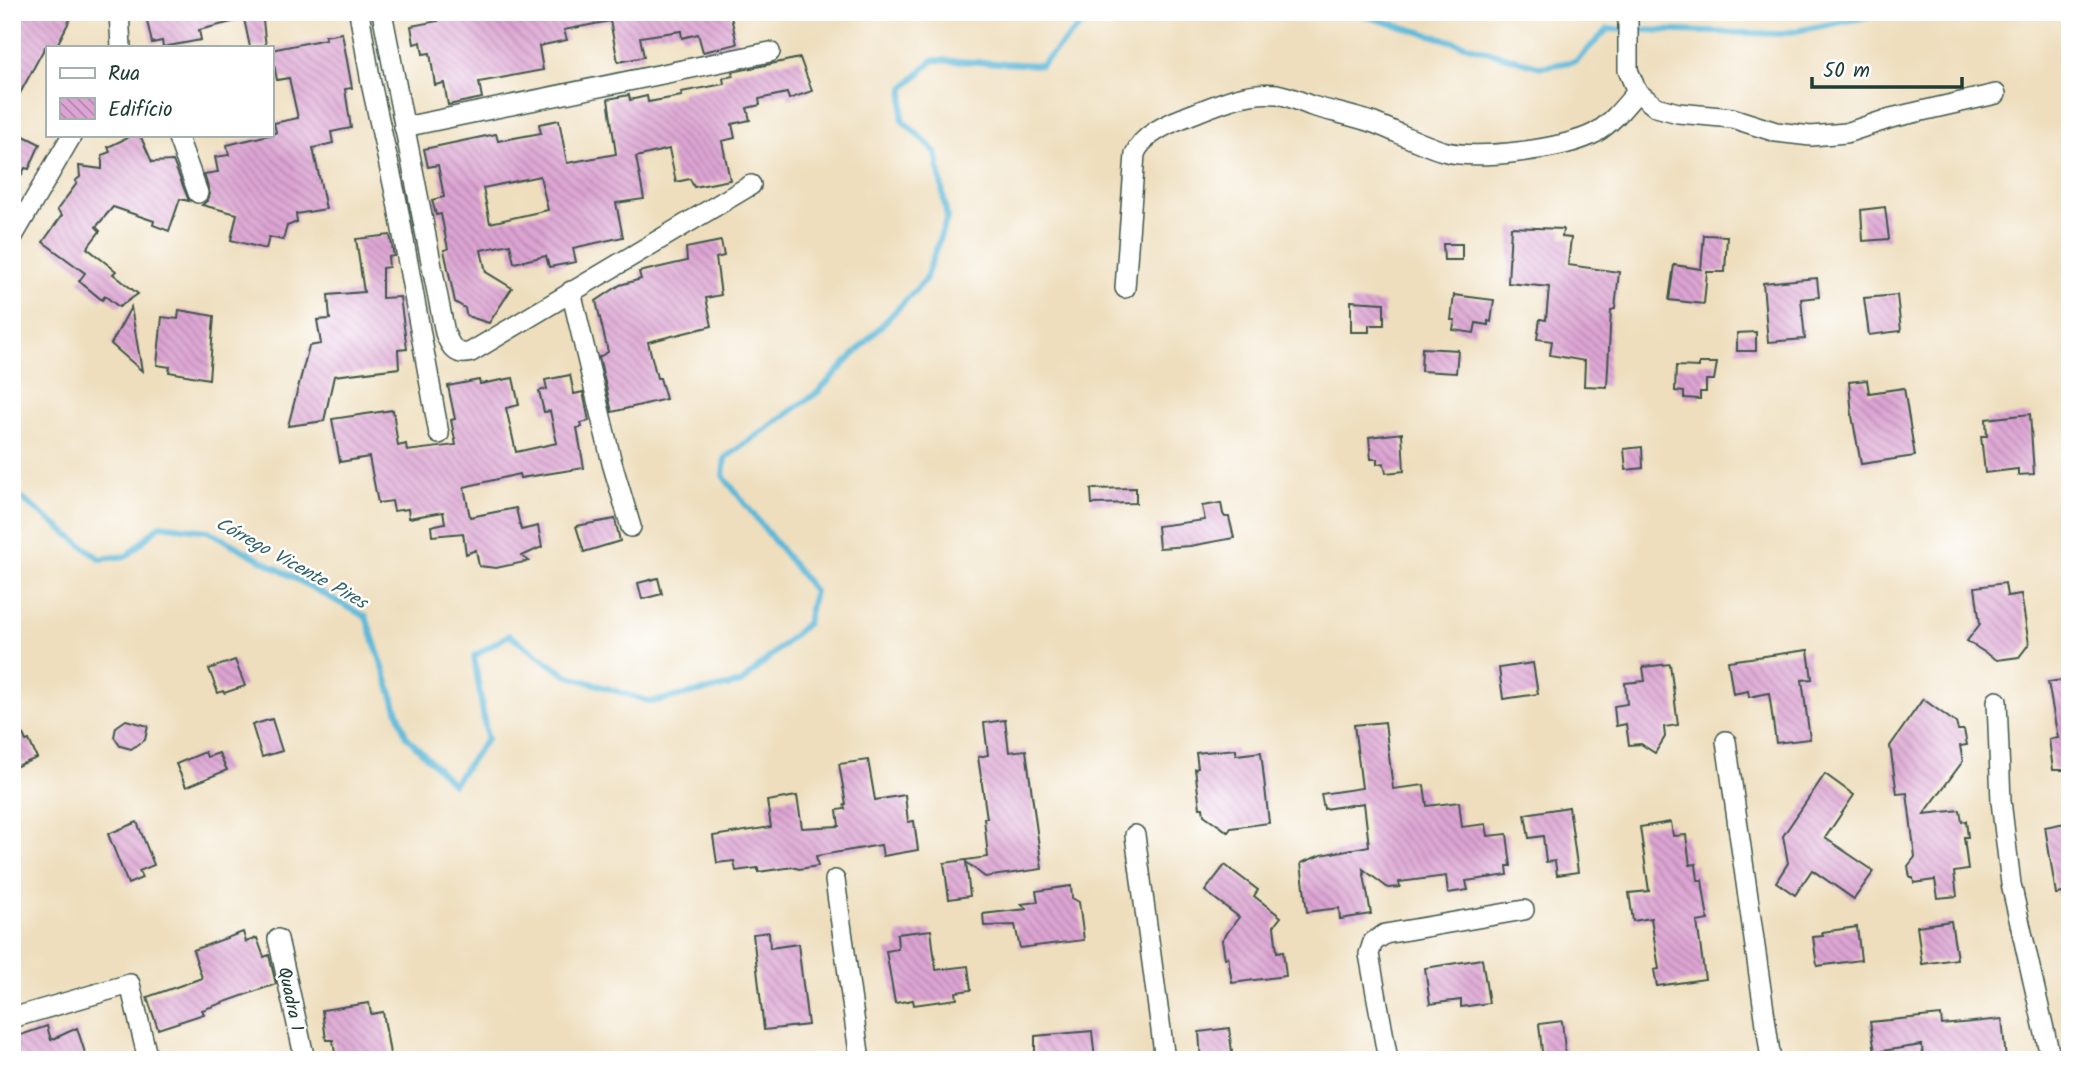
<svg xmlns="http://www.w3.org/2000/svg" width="2082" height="1072" viewBox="0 0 2082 1072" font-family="Kalam,sans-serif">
  <defs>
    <pattern id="building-back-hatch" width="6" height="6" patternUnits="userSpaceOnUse" patternTransform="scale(1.75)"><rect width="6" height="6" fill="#dda4d3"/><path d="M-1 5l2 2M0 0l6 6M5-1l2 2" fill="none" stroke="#b387ac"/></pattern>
  </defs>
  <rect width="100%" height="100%" fill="#fff"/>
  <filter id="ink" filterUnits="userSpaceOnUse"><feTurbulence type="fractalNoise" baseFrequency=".0143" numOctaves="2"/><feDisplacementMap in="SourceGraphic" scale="14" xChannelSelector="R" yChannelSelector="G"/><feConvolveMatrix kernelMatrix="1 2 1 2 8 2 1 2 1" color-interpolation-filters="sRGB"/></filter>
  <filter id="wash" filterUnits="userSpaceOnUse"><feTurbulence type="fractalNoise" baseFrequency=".00686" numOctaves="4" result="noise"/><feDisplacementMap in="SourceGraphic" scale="28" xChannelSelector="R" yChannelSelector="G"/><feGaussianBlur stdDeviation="1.57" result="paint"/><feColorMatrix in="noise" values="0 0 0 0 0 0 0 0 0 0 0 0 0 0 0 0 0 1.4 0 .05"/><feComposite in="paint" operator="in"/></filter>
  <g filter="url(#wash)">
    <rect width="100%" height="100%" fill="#eedebd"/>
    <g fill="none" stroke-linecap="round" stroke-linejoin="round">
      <g stroke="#5ab7d8" stroke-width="6">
        <polyline points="1363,12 1365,16 1541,67 1576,61 1608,29 1780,34 1893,12"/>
        <polyline points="12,491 100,559 127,556 160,525 208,531 366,617 406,736 453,784 487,739 474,656 509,635 566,675 651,702 741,683 807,623 814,591 723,476 725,458 818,392 925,280 947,218 936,152 902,120 904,88 933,60 1041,65 1094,12"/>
      </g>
    </g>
    <g id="blocks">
      <g fill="url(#building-back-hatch)" fill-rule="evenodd">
        <polygon points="12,12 74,12 56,47 45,47 12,108"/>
        <polygon points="145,12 262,12 266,47 250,47 244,19 199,30 201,40 163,47 162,41 152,43"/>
        <polygon points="482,12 730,12 737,44 703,52 698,34 682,38 681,31 640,37 644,57 618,62 610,21 564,30 567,40 539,46 543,70 479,82 482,98 448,105 444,83 435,85 430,53 423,54 421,42 414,44 411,26 438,21 438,19"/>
        <polygon points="342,33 352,88 345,89 351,128 331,132 333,143 313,148 326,209 296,214 297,222 287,226 283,240 269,237 266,249 231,240 237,214 202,205 208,200 210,194 204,174 218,172 215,157 229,155 227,145 273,134 276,132 274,123 298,118 289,78 277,80 271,50 326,39 325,36"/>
        <path d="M800 58 812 91 789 99 787 93 759 99 760 105 747 108 750 120 732 124 735 138 722 141 730 180 694 187 690 179 676 182 669 149 636 157 644 199 616 203 623 237 573 248 576 262 549 267 546 256 514 263 510 244 481 250 486 272 512 288 489 323 470 317 466 314 465 308 455 302 444 250 448 249 441 214 436 215 432 200 444 197 438 165 428 167 424 149 496 134 498 141 541 133 539 124 559 120 567 163 616 154 608 99 629 95 630 100 647 96 648 102 682 96 681 92 724 84 723 78 733 76 732 72ZM540 176 548 210 490 223 483 188Z"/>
        <polygon points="12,130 40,144 29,169 25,168 12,194"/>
        <polygon points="133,135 140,135 152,162 173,161 189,201 180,199 169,231 153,225 154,221 113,207 96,227 100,231 87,248 116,271 113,274 138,294 119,307 105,296 102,300 79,281 85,273 43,242 62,215 57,210 77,183 75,181 80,177 79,166 102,169 102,155 110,152 108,147"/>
        <polygon points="1885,207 1889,239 1863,241 1861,210"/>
        <polygon points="1511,227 1563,229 1562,237 1571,238 1568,265 1619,272 1615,309 1611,310 1607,387 1584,386 1585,361 1550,355 1552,341 1537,339 1540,319 1546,320 1549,287 1508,283"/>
        <polygon points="390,235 394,256 388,257 389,267 382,268 382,298 400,297 407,349 398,350 399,368 334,376 324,421 288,426 309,346 321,344 317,320 330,319 328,295 364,292 356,239"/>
        <polygon points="1704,235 1727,236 1725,272 1707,272 1704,304 1669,300 1674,265 1701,269"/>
        <polygon points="721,241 724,256 716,258 721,295 706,298 712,326 648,342 657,378 660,378 666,399 612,412 599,357 608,352 596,301 620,285 641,279 639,272 687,261 686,248"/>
        <polygon points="1443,244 1462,244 1462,260 1444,260"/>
        <polygon points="1817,278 1819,297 1801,299 1805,339 1768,342 1763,283"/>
        <polygon points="1454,295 1494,300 1491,322 1488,321 1488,325 1476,323 1474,333 1453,330 1455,320 1451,320"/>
        <polygon points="1897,295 1901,331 1869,335 1864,298"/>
        <polygon points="1351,301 1384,303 1384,325 1369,325 1369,332 1351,332"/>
        <polygon points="131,307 142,371 111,344"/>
        <polygon points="179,310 214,316 209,379 169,372 170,367 157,365 162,317 178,319"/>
        <polygon points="1756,332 1756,351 1737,351 1737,333"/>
        <polygon points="1422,348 1458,350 1456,373 1421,371"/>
        <polygon points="1699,363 1717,363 1714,380 1706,380 1706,392 1700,392 1700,399 1684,398 1684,392 1675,391 1676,366 1699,367"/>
        <polygon points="570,375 574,394 583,392 589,421 581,423 582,427 577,428 584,468 520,478 519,474 464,487 470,517 516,508 521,530 538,526 542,547 522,556 529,561 496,568 479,566 476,550 466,554 463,533 432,536 431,526 445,523 443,512 409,518 408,509 394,511 392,501 378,503 369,457 340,462 332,419 393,410 398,446 406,444 407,451 456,445 451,420 455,419 448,386 479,380 480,384 513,378 519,405 506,408 516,452 557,443 550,411 544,412 539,391 547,389 545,380"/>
        <polygon points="1867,380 1869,393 1904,388 1915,456 1861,464 1852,416 1849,382"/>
        <polygon points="2030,414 2034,474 2018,475 2018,469 1985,473 1981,436 1987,436 1986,419"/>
        <polygon points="1402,433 1404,471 1386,473 1384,463 1377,464 1377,459 1371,459 1369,437"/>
        <polygon points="1642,447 1643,468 1626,470 1624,449"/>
        <polygon points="1136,488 1136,503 1092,504 1091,489"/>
        <polygon points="1221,503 1223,514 1225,517 1229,517 1234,538 1190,546 1159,548 1157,526 1205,520 1202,506"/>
        <polygon points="615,519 620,541 584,552 576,526"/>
        <polygon points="658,578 662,594 642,599 638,583"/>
        <polygon points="2005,583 2007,596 2021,594 2029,644 2019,657 1997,660 1967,641 1980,624 1975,587"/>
        <polygon points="1808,650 1812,679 1802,680 1810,739 1776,743 1769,693 1749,697 1748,691 1733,694 1728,661"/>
        <polygon points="235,660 245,686 224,693 223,691 218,693 209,669"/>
        <polygon points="1533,663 1538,694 1503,699 1499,668"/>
        <polygon points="1670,664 1678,725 1664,727 1665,737 1655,753 1641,744 1629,745 1626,724 1616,726 1614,706 1627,704 1625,683 1645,681 1643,667"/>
        <polygon points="2070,679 2070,770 2053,770 2049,739 2058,738 2048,682"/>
        <polygon points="1923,699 1956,723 1958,730 1964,730 1967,745 1960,746 1963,761 1924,814 1960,810 1962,822 1966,821 1968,837 1964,837 1968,870 1954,872 1957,896 1938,898 1935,880 1914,883 1913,878 1910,878 1908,866 1915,857 1907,793 1897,794 1890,746"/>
        <polygon points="12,709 26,741 29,740 37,758 12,768"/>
        <polygon points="272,719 282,751 262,757 252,725"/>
        <polygon points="126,720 148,726 145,740 131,749 120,746 114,737 116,727"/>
        <polygon points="1005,720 1009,752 1026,750 1042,869 985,877 966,862 970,896 949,899 944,863 988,857 984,818 987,818 978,757 988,755 984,723"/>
        <polygon points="1385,722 1393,789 1424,785 1427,806 1459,802 1462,827 1486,824 1488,836 1507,834 1511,866 1507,866 1508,875 1466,881 1468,890 1448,893 1446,876 1399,882 1400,887 1388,888 1363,869 1371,914 1340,919 1339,908 1307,912 1301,863 1321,855 1369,846 1364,803 1324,809 1321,794 1362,788 1354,725"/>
        <polygon points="1236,749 1236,755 1261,752 1269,823 1231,828 1228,832 1204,815 1203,808 1200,808 1195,769 1198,768 1196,753"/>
        <polygon points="205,752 207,757 219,753 227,770 186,787 176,764"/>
        <polygon points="868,760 875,800 905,795 908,822 914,821 918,850 883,856 881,845 816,856 818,866 799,869 793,867 758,872 758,868 736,871 734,861 717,863 713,836 771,827 767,801 797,796 802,828 839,826 837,810 845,809 844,804 846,804 839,764"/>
        <polygon points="1825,774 1854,795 1825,838 1874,871 1854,899 1812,870 1795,895 1776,882 1788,863 1783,836"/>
        <polygon points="1569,807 1578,872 1557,875 1555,861 1546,862 1543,836 1529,838 1525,814"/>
        <polygon points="137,822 154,865 139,871 142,878 128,884 108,834"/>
        <polygon points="1671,822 1673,836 1686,835 1690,865 1696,864 1698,880 1702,880 1708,920 1697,922 1705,979 1657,986 1654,970 1659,969 1651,918 1633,921 1629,893 1649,891 1640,827"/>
        <polygon points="2070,822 2070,892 2056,894 2045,827"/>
        <polygon points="1225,865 1258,890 1254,896 1281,917 1274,926 1277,952 1283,951 1286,976 1232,983 1228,957 1225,958 1222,940 1239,917 1205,891"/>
        <polygon points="1071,886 1072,898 1079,902 1084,940 1020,948 1015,925 984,926 983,914 1027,909 1021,904 1038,902 1036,891"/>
        <polygon points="1951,921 1957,959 1922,964 1917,926"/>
        <polygon points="1857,927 1861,960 1817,966 1813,937 1823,936 1822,932"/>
        <polygon points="931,930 936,970 968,966 971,990 956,992 957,999 914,1005 913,1000 895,1003 886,951 898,949 897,934"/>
        <polygon points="243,932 246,942 257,938 264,957 269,955 276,984 202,1010 204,1014 158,1029 147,997 202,978 193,950"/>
        <polygon points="769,932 770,948 798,944 808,1025 764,1030 753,934"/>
        <polygon points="1482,959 1489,1003 1461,1007 1461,1000 1430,1004 1425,968"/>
        <polygon points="369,1003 371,1014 383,1012 391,1060 336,1060 333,1040 326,1040 322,1010"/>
        <polygon points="1941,1015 1942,1025 2002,1019 2006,1060 1923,1060 1922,1045 1875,1052 1870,1022"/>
        <polygon points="1562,1021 1566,1060 1543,1060 1539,1024"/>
        <polygon points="47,1026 51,1040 77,1028 86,1056 77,1060 12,1060 12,1038"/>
        <polygon points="1229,1028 1233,1060 1201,1060 1199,1032"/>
        <polygon points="1092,1031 1095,1060 1035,1060 1035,1036"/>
      </g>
    </g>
  </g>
  <g filter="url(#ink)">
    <use href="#blocks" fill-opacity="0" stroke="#3e5549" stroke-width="2"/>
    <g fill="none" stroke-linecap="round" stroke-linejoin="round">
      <g stroke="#3e5549" stroke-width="22">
        <g id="minor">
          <polyline points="119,12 121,47"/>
          <polyline points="359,12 371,83 397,202 439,434"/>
          <path d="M382 12 445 333C450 346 456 357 471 352L751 185"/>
          <polyline points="1628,12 1628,70 1637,92 1656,107 1678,113 1732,118 1776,132 1811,136 1846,133 1891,118 1996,94"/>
          <polyline points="404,127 770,52"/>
          <polyline points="177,135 198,193"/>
          <polyline points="12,238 72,135"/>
          <path d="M1125 288 1135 154C1142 135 1167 124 1185 117 1214 106 1245 90 1277 94 1289 96 1301 102 1312 106 1333 112 1354 116 1374 123 1397 132 1420 144 1443 151 1475 161 1566 149 1595 133 1612 123 1624 107 1637 92"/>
          <polyline points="571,291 612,463 631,527"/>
          <polyline points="1997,701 2001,801 2011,884 2051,1060"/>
          <polyline points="1726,741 1771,1060"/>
          <polyline points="1135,835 1165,1060"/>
          <polyline points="835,880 860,1060"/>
          <polyline points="278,939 305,1060"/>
          <polyline points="12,1018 130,984 148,1060"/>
          <polyline points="1388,1060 1369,954 1373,942 1385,934 1524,910"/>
        </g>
      </g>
      <use href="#minor" stroke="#fff" stroke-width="19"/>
    </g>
  </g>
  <g text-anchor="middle" stroke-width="5" stroke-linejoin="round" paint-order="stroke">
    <g font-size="18" fill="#1f3d34" stroke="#fff">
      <text transform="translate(291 999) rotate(78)" y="6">Quadra 1</text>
    </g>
    <g font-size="19" font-style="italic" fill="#316265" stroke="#fff">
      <text transform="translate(292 562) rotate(29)" y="7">Córrego Vicente Pires</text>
    </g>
  </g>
  <rect width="2082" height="1072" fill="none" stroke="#fff" stroke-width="42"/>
  <rect x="46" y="46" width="228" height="91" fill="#ffffff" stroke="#a5b1ae" stroke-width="2"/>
  <rect x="60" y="68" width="35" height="10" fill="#ffffff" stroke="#a5b1ae" stroke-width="2"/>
  <text x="108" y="80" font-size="21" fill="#1f3d34">Rua</text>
  <rect x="60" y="98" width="35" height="21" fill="url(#building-back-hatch)" stroke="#a5b1ae" stroke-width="2"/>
  <text x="108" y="116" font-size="21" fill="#1f3d34">Edifício</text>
  <path d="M1812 77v10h150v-10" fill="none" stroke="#1f3d34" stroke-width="3.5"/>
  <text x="1823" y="77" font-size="21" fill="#1f3d34" stroke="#ffffff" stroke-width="5" paint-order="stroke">50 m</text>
</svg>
